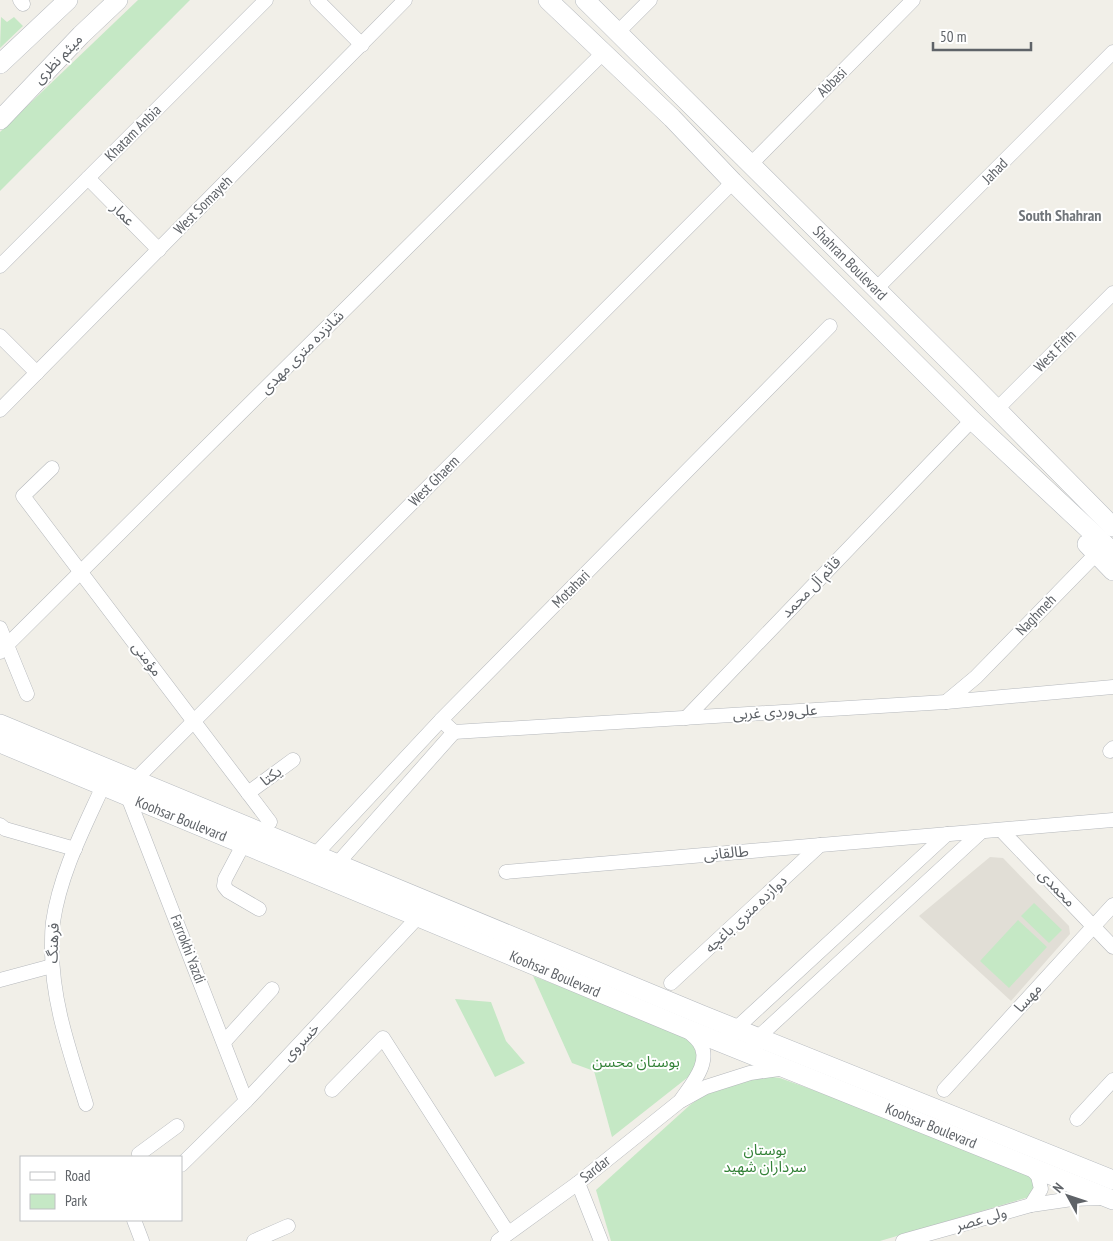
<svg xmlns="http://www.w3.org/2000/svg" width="1113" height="1241" viewBox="0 0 1113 1241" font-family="'PT Sans Narrow','Noto Sans Arabic',sans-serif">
  <rect width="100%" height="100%" fill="#f1efe8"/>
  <polygon fill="#e1ded6" points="990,857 1003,858 1069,926 1070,934 1011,1001 919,916"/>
  <g fill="#c5e8c5">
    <polygon points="138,0 190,0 0,191 0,132"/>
    <polygon points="1,17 7,22 14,17 23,26 0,48"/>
    <polygon points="1034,903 1062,930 1049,943 1021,916"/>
    <polygon points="1018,920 1047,947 1009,988 980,961"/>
    <polygon points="533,976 689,1036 700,1052 692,1074 612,1137 594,1071 572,1063"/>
    <polygon points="455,999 491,1002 506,1041 525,1063 495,1077"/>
    <polygon points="765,1076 780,1078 962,1144 1027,1171 1036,1183 1029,1197 880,1241 611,1241 596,1190 690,1105 707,1093"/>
  </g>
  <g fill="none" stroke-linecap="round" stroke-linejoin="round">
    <g stroke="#b5b8bc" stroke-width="15">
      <g id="street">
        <polyline points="20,0 23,4"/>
        <polyline points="317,0 362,45"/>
        <polyline points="618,32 650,0"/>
        <polyline points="751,164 913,0"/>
        <polyline points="88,178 159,250"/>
        <polyline points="0,266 266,0"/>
        <polyline points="876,289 1113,52"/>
        <polyline points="0,336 37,373"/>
        <polyline points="997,409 1113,293"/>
        <polyline points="0,410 405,0"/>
        <polyline points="52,468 23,496 270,822"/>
        <polyline points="0,628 27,694"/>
        <polyline points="0,652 604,52"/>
        <polyline points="946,702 976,677 1097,553"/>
        <polyline points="686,718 972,420"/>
        <polyline points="441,720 454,732 946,702 1113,687"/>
        <polyline points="1110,751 1113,748"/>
        <polyline points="135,780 733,182"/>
        <polyline points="248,793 293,760"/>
        <polyline points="128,797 246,1101"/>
        <polyline points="0,825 5,829 75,849"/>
        <polyline points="1001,830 1113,947"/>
        <polyline points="243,845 225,879 224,886 228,891 259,909"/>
        <polyline points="315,855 441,720 830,326"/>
        <polyline points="337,864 454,732"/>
        <polyline points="506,872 1113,820"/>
        <polyline points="0,980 52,966"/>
        <polyline points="671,983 820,845"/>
        <polyline points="730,1034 947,834"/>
        <polyline points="224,1042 272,989"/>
        <polyline points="753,1042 981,832"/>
        <polyline points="332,1090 383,1038 508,1233"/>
        <polyline points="944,1090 1113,905"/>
        <path d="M681 1100C691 1085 713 1061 699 1042 696 1038 691 1034 688 1031"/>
        <path d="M86 1104C70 1052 51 1000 52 945 52 937 52 929 53 922 60 874 83 830 103 786"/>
        <polyline points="1077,1119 1113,1080"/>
        <polyline points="140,1157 139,1154 177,1126"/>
        <polyline points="181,1165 246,1101 418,917"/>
        <polyline points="1030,1167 1038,1176 1041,1189 1031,1205"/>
        <polyline points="578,1183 601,1241"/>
        <polyline points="134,1220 142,1241"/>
        <polyline points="254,1241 288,1226"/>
        <polyline points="498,1241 578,1183 679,1102 706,1087 750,1073 786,1068"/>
        <polyline points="903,1241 1031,1205 1072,1199 1102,1198"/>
      </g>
    </g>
    <g stroke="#b6babf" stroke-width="20">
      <g id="secondary">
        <polyline points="548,0 672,118 733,182 972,420 1113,552"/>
        <polyline points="585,0 968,380 1113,527"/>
        <polyline points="0,64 68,0"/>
        <polyline points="0,120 81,35 118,0"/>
        <polyline points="1087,544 1113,571"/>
        <polyline points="0,724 702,1015 1113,1180"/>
        <polyline points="0,743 685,1028 1113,1200"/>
      </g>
    </g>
    <use href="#street" stroke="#fff" stroke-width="14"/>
    <use href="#secondary" stroke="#fff" stroke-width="19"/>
  </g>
  <g text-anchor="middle" stroke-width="4" stroke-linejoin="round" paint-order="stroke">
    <g font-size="15" fill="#5f6368" stroke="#fff">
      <text transform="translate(58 59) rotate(-46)" y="5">میثم نظری</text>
      <text transform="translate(832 82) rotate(-45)" y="5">Abbasi</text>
      <text transform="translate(133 133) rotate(-45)" y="5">Khatam Anbia</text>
      <text transform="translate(995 171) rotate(-45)" y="5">Jahad</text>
      <text transform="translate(203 205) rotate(-45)" y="5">West Somayeh</text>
      <text transform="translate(123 214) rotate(45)" y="5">عمار</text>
      <text transform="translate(850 263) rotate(45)" y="5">Shahran Boulevard</text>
      <text transform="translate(1055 351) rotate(-45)" y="5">West Fifth</text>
      <text transform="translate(302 352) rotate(-45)" y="5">شانزده متری مهدی</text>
      <text transform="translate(434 481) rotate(-45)" y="5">West Ghaem</text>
      <text transform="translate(811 587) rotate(-46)" y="5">قائم آل محمد</text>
      <text transform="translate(571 589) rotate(-45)" y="5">Motahari</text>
      <text transform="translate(1036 615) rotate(-46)" y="5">Naghmeh</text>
      <text transform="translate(147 659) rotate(53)" y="5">مؤمنی</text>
      <text transform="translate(775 712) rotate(-3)" y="5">علی‌وردی غربی</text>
      <text transform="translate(271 776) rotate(-37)" y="5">یکتا</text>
      <text transform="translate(181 819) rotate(22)" y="5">Koohsar Boulevard</text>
      <text transform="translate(726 853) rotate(-5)" y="5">طالقانی</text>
      <text transform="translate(1057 888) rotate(46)" y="5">محمدی</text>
      <text transform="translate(746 914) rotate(-43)" y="5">دوازده متری باغچه</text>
      <text transform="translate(53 943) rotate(-88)" y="5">فرهنگ</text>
      <text transform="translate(188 949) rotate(69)" y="5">Farrokhi Yazdi</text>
      <text transform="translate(555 974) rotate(23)" y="5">Koohsar Boulevard</text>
      <text transform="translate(1028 998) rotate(-48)" y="5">مهسا</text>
      <text transform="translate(301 1042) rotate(-47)" y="5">خسروی</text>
      <text transform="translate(931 1126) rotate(22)" y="5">Koohsar Boulevard</text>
      <text transform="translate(595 1169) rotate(-38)" y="5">Sardar</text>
      <text transform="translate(981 1219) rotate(-16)" y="5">ولی عصر</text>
    </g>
    <g font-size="15" fill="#348238" stroke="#fff">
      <text x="636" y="1067">بوستان محسن</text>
      <text x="765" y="1155">بوستان<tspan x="765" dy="17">سرداران شهید</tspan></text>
    </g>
    <g font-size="16" font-weight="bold" fill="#70757a" stroke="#fff">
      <text x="1060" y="221">South Shahran</text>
    </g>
  </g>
  <rect x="20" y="1156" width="162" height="65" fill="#ffffff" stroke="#bfc1c3"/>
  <rect x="30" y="1172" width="25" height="8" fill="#ffffff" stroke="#bfc1c3"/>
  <text x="65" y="1181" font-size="15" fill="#5f6368">Road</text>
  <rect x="30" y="1194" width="25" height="15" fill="#c5e8c5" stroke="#bfc1c3"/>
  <text x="65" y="1206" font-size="15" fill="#5f6368">Park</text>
  <g transform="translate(1068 1196) rotate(310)" stroke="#ffffff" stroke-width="4" paint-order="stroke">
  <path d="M0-4L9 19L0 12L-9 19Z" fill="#5f6368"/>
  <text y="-8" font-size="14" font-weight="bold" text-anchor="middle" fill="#5f6368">N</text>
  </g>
  <path d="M933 42v8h98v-8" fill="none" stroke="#5f6368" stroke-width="2.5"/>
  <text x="940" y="42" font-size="15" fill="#5f6368" stroke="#ffffff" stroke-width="4" paint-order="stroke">50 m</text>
</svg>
